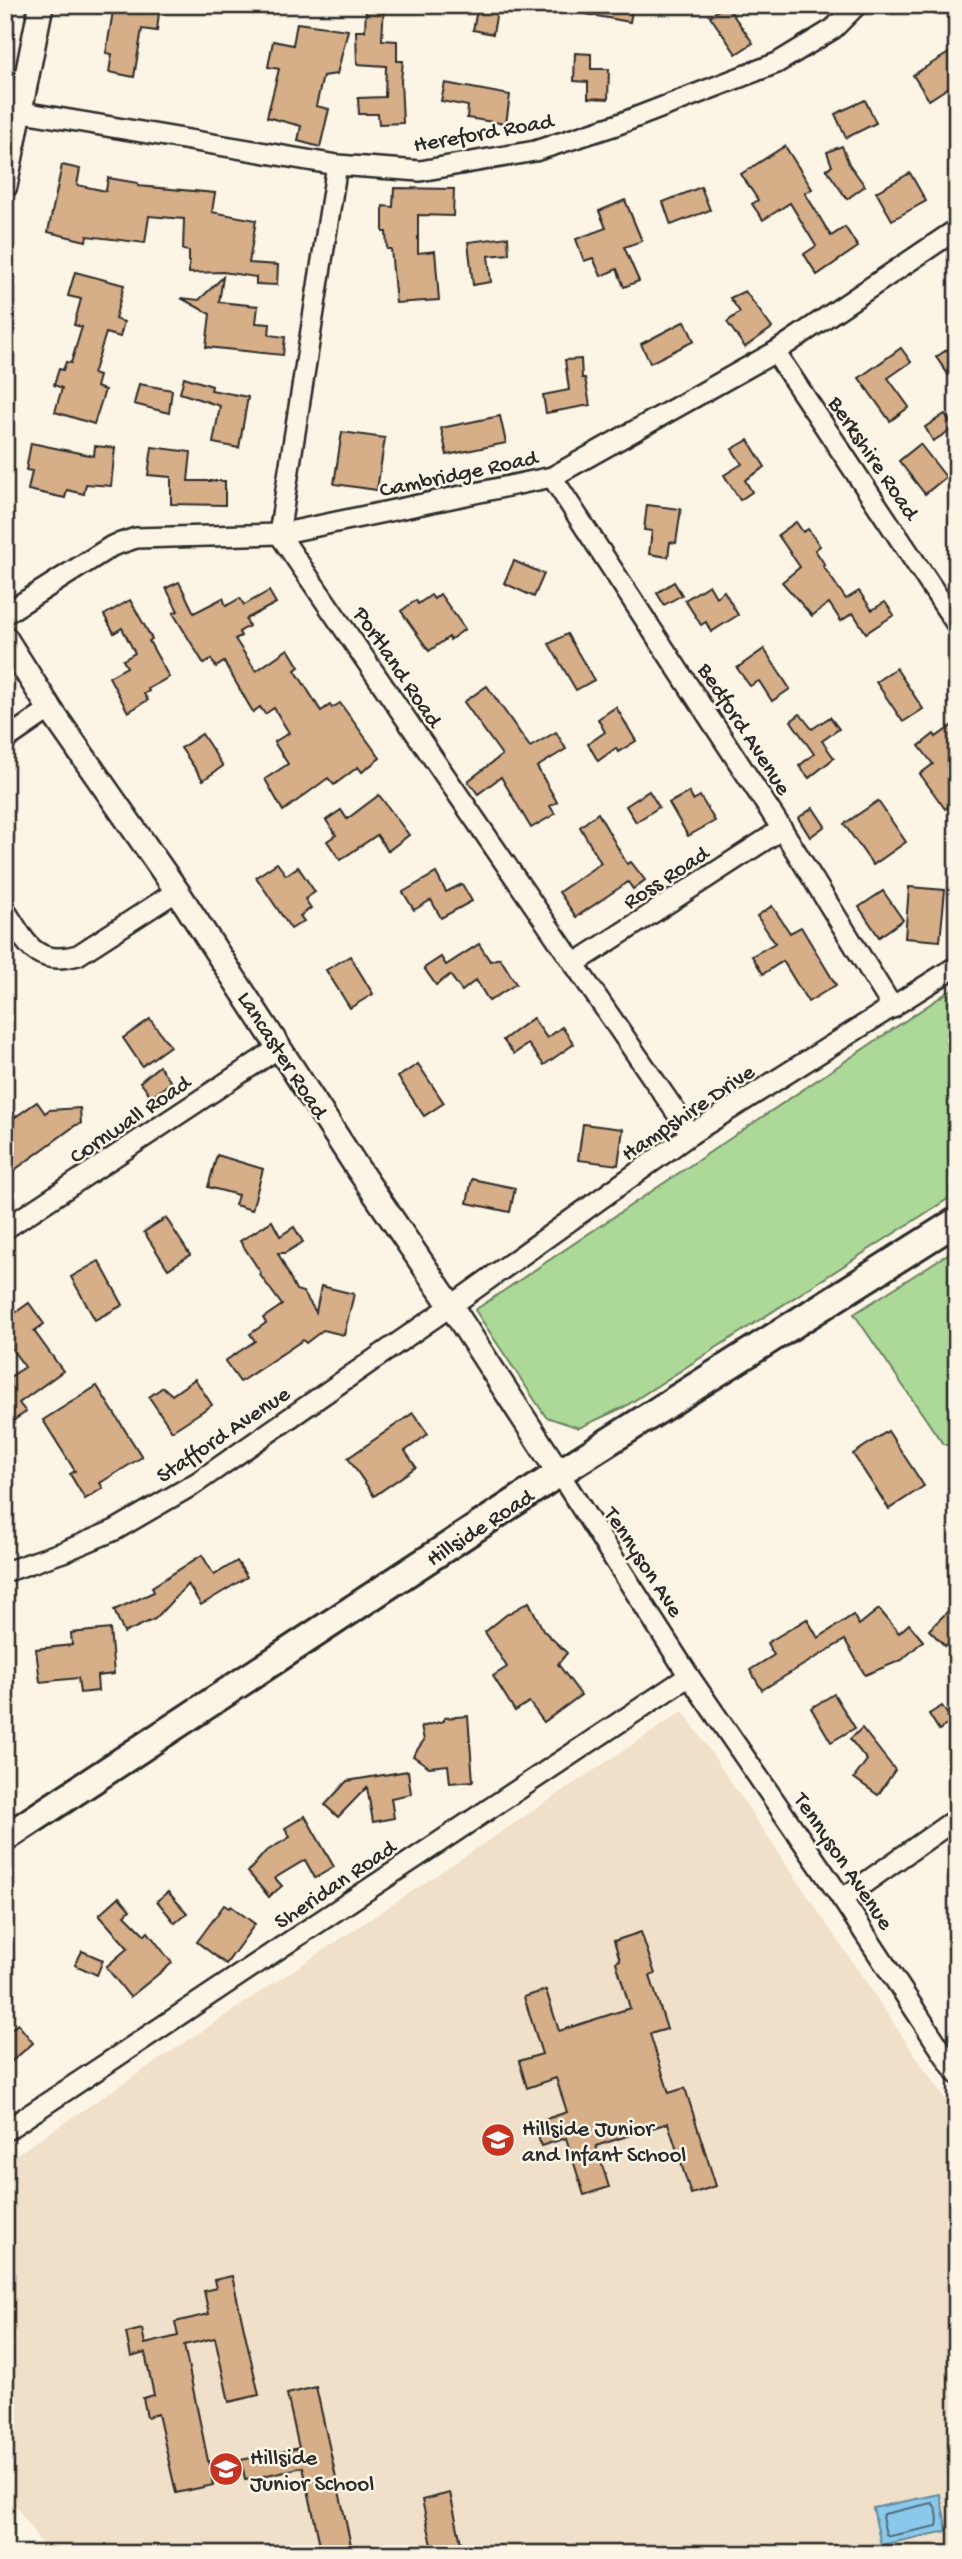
<svg xmlns="http://www.w3.org/2000/svg" width="962" height="2559" viewBox="0 0 962 2559" font-family="'Gochi Hand',sans-serif">
  <rect width="100%" height="100%" fill="#fcf5e5"/>
  <filter id="ink" filterUnits="userSpaceOnUse"><feTurbulence type="fractalNoise" baseFrequency=".0143" numOctaves="2"/><feDisplacementMap in="SourceGraphic" scale="14" xChannelSelector="R" yChannelSelector="G"/><feConvolveMatrix kernelMatrix="1 2 1 2 8 2 1 2 1" color-interpolation-filters="sRGB"/></filter>
  <g filter="url(#ink)">
    <polygon fill="#f1e0c9" points="683,1711 957,2117 957,2554 48,2554 5,2489 5,2162"/>
    <g fill="#acd998" stroke="#6c8262" stroke-width="2">
      <polygon points="957,986 957,1193 624,1407 579,1428 546,1417 475,1310"/>
      <polygon points="957,1248 957,1447 943,1444 854,1314"/>
    </g>
    <polygon fill="#8ac9eb" stroke="#648a9e" stroke-width="2" points="940,2494 947,2531 881,2545 873,2508"/>
    <g fill="none" stroke-linecap="round" stroke-linejoin="round">
      <path stroke="#516a78" stroke-width="2" d="M932 2503C937 2507 939 2520 937 2526L890 2536 886 2534 882 2517 884 2514Z"/>
    </g>
    <g fill="#d6ae88" stroke="#2b2b2b" stroke-width="2">
      <polygon points="114,5 136,5 135,9 159,12 157,31 142,29 134,77 109,72 112,54 106,53"/>
      <polygon points="366,5 384,5 382,40 397,41 397,61 403,61 401,81 403,123 379,124 378,114 359,114 358,98 385,97 386,66 357,64 356,31 365,31"/>
      <polygon points="478,5 498,5 493,34 473,30"/>
      <polygon points="581,5 633,5 630,22 580,13"/>
      <polygon points="726,5 753,43 736,54 710,16"/>
      <polygon points="297,23 348,30 337,74 323,76 316,106 329,109 320,147 298,141 301,126 267,117 279,69 268,67 273,41 293,45"/>
      <polygon points="957,48 957,82 929,100 913,75"/>
      <polygon points="575,53 591,54 591,69 609,69 608,99 588,98 588,82 574,81"/>
      <polygon points="445,83 510,95 506,124 467,118 468,106 441,101"/>
      <polygon points="865,100 876,123 846,138 835,114"/>
      <polygon points="785,146 812,189 805,193 831,236 845,227 858,247 817,275 804,254 816,246 790,203 763,220 752,204 758,200 741,174"/>
      <polygon points="842,146 849,164 865,186 847,199 826,169 832,166 827,152"/>
      <polygon points="62,165 80,169 77,185 106,191 108,178 138,183 138,186 215,193 212,212 256,220 249,263 278,265 277,285 256,284 256,277 223,272 189,273 189,251 183,250 184,219 149,216 145,243 87,236 86,241 48,232"/>
      <polygon points="910,173 926,201 892,220 876,192"/>
      <polygon points="701,187 710,210 671,225 663,202"/>
      <polygon points="394,188 454,189 453,216 418,215 418,253 435,251 439,300 396,303 391,249 387,249 386,232 383,232 383,206 393,207"/>
      <polygon points="625,200 642,241 624,247 639,281 624,287 617,269 601,276 593,258 584,261 576,239 606,228 599,211"/>
      <polygon points="508,237 509,254 488,256 491,282 473,285 468,242"/>
      <polygon points="75,272 124,285 115,319 124,322 120,337 106,333 93,374 99,376 96,387 105,390 94,424 55,412 62,388 54,385 59,369 63,370 66,362 71,363 82,327 74,325 81,299 68,296"/>
      <polygon points="223,277 219,302 258,306 256,323 270,324 269,335 285,337 283,355 206,347 210,314 181,298 199,300"/>
      <polygon points="745,291 772,328 745,347 727,322 740,312 730,298"/>
      <polygon points="685,321 694,341 650,363 641,344"/>
      <polygon points="957,343 957,387 936,357"/>
      <polygon points="901,348 911,362 888,378 909,407 890,421 859,378"/>
      <polygon points="581,359 582,378 585,378 590,405 546,413 543,395 569,390 565,360"/>
      <polygon points="184,377 212,386 211,390 248,397 239,448 213,443 220,406 180,393"/>
      <polygon points="139,384 172,390 169,413 134,404"/>
      <polygon points="945,414 954,428 933,441 925,427"/>
      <polygon points="500,416 506,443 447,455 441,428"/>
      <polygon points="342,432 385,438 377,490 334,484"/>
      <polygon points="748,440 765,467 745,480 752,492 740,500 724,475 742,464 732,449"/>
      <polygon points="31,443 94,456 95,446 115,448 111,486 86,484 84,494 67,490 65,498 28,490 32,471 26,470"/>
      <polygon points="920,444 946,477 925,494 899,461"/>
      <polygon points="152,447 191,452 188,481 225,481 225,505 171,504 171,477 148,475"/>
      <polygon points="647,505 681,509 676,543 670,542 668,557 649,554 652,531 644,530"/>
      <polygon points="796,522 803,532 808,529 820,546 815,550 825,565 823,566 846,599 859,591 872,610 885,602 894,615 866,633 853,613 841,621 829,603 812,616 782,582 800,567 778,535"/>
      <polygon points="514,561 544,574 534,597 504,583"/>
      <polygon points="179,582 194,613 223,598 226,606 240,598 244,605 269,591 276,603 246,619 249,626 239,632 241,636 235,639 256,671 288,649 299,667 295,670 321,711 330,705 332,708 340,703 380,758 362,772 358,767 334,785 328,778 283,811 265,779 288,764 274,742 289,733 274,708 265,714 260,707 253,712 224,662 216,667 211,659 204,664 173,613 178,611 166,588"/>
      <polygon points="674,582 682,595 664,605 657,593"/>
      <polygon points="709,585 716,597 724,591 738,615 711,632 706,622 701,625 685,600"/>
      <polygon points="440,594 465,629 450,640 449,637 429,651 401,611 416,600 418,604 431,595 434,599"/>
      <polygon points="130,600 152,639 149,641 169,677 148,689 149,691 144,694 148,700 128,712 109,677 127,667 123,660 135,653 122,628 114,633 104,615"/>
      <polygon points="567,634 594,680 576,690 549,644"/>
      <polygon points="764,649 790,689 772,701 759,681 750,686 737,668"/>
      <polygon points="896,668 923,709 903,722 876,682"/>
      <polygon points="487,686 530,747 556,732 566,749 537,767 557,802 550,806 555,814 531,828 501,777 478,794 468,781 502,755 464,702"/>
      <polygon points="616,707 636,741 618,752 616,748 598,761 588,744 605,732 598,719"/>
      <polygon points="800,714 812,729 830,717 839,729 822,741 834,758 809,778 799,766 814,754 791,721"/>
      <polygon points="957,722 957,801 945,809 920,774 933,764 919,746 934,734 936,737"/>
      <polygon points="202,734 223,766 203,780 181,748"/>
      <polygon points="649,791 659,807 636,822 626,806"/>
      <polygon points="689,792 693,800 700,796 715,821 688,836 669,803"/>
      <polygon points="379,795 409,835 388,851 377,835 340,860 327,841 336,835 326,820 341,810 347,819"/>
      <polygon points="878,801 906,842 873,865 844,824"/>
      <polygon points="813,808 825,826 810,837 798,818"/>
      <polygon points="598,813 627,864 631,862 645,880 633,889 628,882 576,917 559,892 601,863 580,827"/>
      <polygon points="277,863 286,875 298,867 315,892 305,899 311,908 300,916 304,921 291,929 256,877"/>
      <polygon points="436,873 446,892 462,884 472,901 441,918 431,900 414,910 403,892"/>
      <polygon points="909,887 945,890 940,941 905,938"/>
      <polygon points="883,891 903,920 879,937 859,907"/>
      <polygon points="772,906 790,933 801,927 836,985 808,1002 783,961 763,974 752,956 775,943 757,916"/>
      <polygon points="479,944 490,961 500,958 516,984 489,1001 476,980 462,991 450,975 436,985 424,968 441,957 446,965"/>
      <polygon points="350,956 373,994 350,1008 326,970"/>
      <polygon points="533,1018 547,1038 562,1027 574,1044 544,1065 528,1044 514,1054 503,1040"/>
      <polygon points="150,1019 170,1046 142,1066 123,1038"/>
      <polygon points="418,1064 444,1103 424,1116 398,1077"/>
      <polygon points="159,1066 171,1082 152,1097 140,1082"/>
      <polygon points="37,1102 45,1113 49,1110 80,1108 81,1124 76,1125 5,1177 5,1134 15,1126 11,1120"/>
      <polygon points="583,1124 623,1129 618,1165 578,1160"/>
      <polygon points="217,1155 263,1169 252,1210 235,1205 238,1195 208,1187"/>
      <polygon points="472,1179 515,1188 510,1212 467,1203"/>
      <polygon points="166,1218 190,1255 168,1269 144,1232"/>
      <polygon points="272,1221 280,1236 294,1227 303,1242 285,1253 278,1253 296,1290 303,1292 316,1312 321,1286 354,1294 344,1335 323,1330 306,1343 303,1340 240,1382 225,1361 255,1341 250,1334 266,1323 263,1318 282,1305 260,1275 261,1273 240,1241"/>
      <polygon points="99,1261 123,1305 95,1320 71,1277"/>
      <polygon points="29,1303 44,1324 34,1331 63,1371 19,1403 26,1412 5,1426 5,1380 25,1367 5,1340 5,1320"/>
      <polygon points="195,1379 212,1405 172,1431 149,1397 163,1387 172,1395"/>
      <polygon points="97,1386 142,1457 100,1483 103,1488 85,1499 70,1474 75,1471 43,1420"/>
      <polygon points="413,1413 428,1434 405,1451 416,1467 374,1496 348,1458"/>
      <polygon points="888,1431 924,1486 889,1509 853,1454"/>
      <polygon points="202,1555 214,1575 237,1561 247,1577 201,1605 188,1584 155,1619 124,1633 114,1610 154,1592 152,1587"/>
      <polygon points="529,1602 543,1630 567,1653 558,1664 581,1695 544,1722 529,1702 515,1711 493,1676 507,1667 485,1632 506,1615"/>
      <polygon points="879,1609 899,1633 909,1624 923,1641 902,1660 865,1675 845,1640 762,1690 750,1670 774,1655 767,1643 807,1619 818,1638 853,1615 859,1625"/>
      <polygon points="949,1610 957,1617 957,1634 945,1646 929,1630"/>
      <polygon points="110,1629 114,1674 97,1676 98,1691 80,1693 78,1678 40,1682 36,1649 72,1645 71,1633"/>
      <polygon points="834,1694 855,1728 831,1742 811,1708"/>
      <polygon points="942,1706 952,1721 939,1730 929,1714"/>
      <polygon points="468,1716 473,1781 450,1783 448,1765 429,1767 413,1756 424,1740 421,1727 444,1721 444,1718"/>
      <polygon points="862,1728 895,1770 878,1795 854,1778 867,1760 850,1739"/>
      <polygon points="408,1771 411,1794 391,1798 394,1818 373,1822 367,1787 338,1817 325,1805 347,1781"/>
      <polygon points="305,1816 334,1867 315,1878 305,1860 275,1878 282,1886 269,1897 248,1872 265,1852 290,1837 285,1828"/>
      <polygon points="168,1892 187,1913 175,1923 157,1901"/>
      <polygon points="119,1897 130,1910 125,1915 145,1935 148,1932 172,1963 130,1997 106,1967 128,1948 99,1915"/>
      <polygon points="224,1905 229,1908 231,1906 255,1924 226,1964 197,1942"/>
      <polygon points="641,1932 655,1974 650,1976 667,2029 650,2034 669,2093 685,2088 716,2186 691,2194 668,2123 596,2146 609,2187 584,2195 566,2138 541,2146 534,2123 567,2112 556,2078 527,2088 519,2061 542,2054 524,1997 546,1990 559,2031 630,2008 616,1962 620,1960 614,1941"/>
      <polygon points="82,1951 103,1960 97,1975 75,1965"/>
      <polygon points="18,2024 33,2043 5,2067 5,2034"/>
      <polygon points="232,2276 259,2395 229,2402 215,2338 184,2345 213,2485 176,2493 158,2414 147,2417 143,2398 154,2395 145,2353 131,2357 126,2333 142,2329 145,2344 178,2336 175,2322 209,2314 204,2291 216,2288 214,2280"/>
      <polygon points="316,2387 353,2554 322,2554 303,2467 245,2480 241,2460 299,2448 287,2394"/>
      <polygon points="450,2493 463,2552 434,2554 422,2500"/>
    </g>
    <g fill="none" stroke-linecap="round" stroke-linejoin="round">
      <g stroke="#2b2b2b" stroke-width="24">
        <g id="minor">
          <polyline points="5,109 337,165 420,171 535,151 616,125 777,63 833,29 857,5"/>
          <polyline points="337,165 279,534 691,1134"/>
          <polyline points="775,352 957,625"/>
          <polyline points="552,477 782,829 893,1008"/>
          <polyline points="5,614 112,546 136,538 279,534 552,477 775,352 957,229"/>
          <polyline points="5,740 50,709"/>
          <path d="M5 910C26 942 34 967 78 955L177 891"/>
          <polyline points="574,964 782,829"/>
          <polyline points="5,1229 280,1047"/>
          <polyline points="559,1473 689,1676 842,1899 957,2074"/>
          <polyline points="5,1572 63,1552 115,1530 196,1483 451,1306 691,1134 957,966"/>
          <polyline points="842,1899 957,1818"/>
          <polyline points="5,2131 689,1676"/>
        </g>
      </g>
      <g stroke="#2b2b2b" stroke-width="28">
        <g id="tertiary">
          <polyline points="5,186 41,5"/>
          <polyline points="5,638 50,709 177,891 356,1166 451,1306 559,1473"/>
        </g>
      </g>
      <g stroke="#2b2b2b" stroke-width="32">
        <polyline id="secondary" points="5,1838 559,1473 957,1221"/>
      </g>
      <use href="#minor" stroke="#fcf5e5" stroke-width="19"/>
      <use href="#tertiary" stroke="#fcf5e5" stroke-width="23"/>
      <use href="#secondary" stroke="#fcf5e5" stroke-width="26"/>
    </g>
  </g>
  <defs>
    <g id="school-disc" transform="scale(1.75)"><circle r="9.5" fill="#c8321e" stroke="#fcf5e5"/><path d="M0-5L7-2L0 1L-7-2ZM-4 1L0 2.5L4 1V4Q0 6-4 4Z" fill="#fff"/></g>
  </defs>
  <g fill-rule="evenodd">
    <use href="#school-disc" x="498" y="2140"/>
    <use href="#school-disc" x="226" y="2469"/>
  </g>
  <g text-anchor="middle" stroke-width="5" stroke-linejoin="round" paint-order="stroke">
    <g font-size="23" fill="#2b2b2b" stroke="#fcf5e5">
      <text transform="translate(483 131) rotate(-10)" y="8">Hereford Road</text>
      <text transform="translate(875 457) rotate(56)" y="8">Berkshire Road</text>
      <text transform="translate(458 472) rotate(-12)" y="8">Cambridge Road</text>
      <text transform="translate(399 666) rotate(56)" y="8">Portland Road</text>
      <text transform="translate(746 728) rotate(57)" y="8">Bedford Avenue</text>
      <text transform="translate(665 876) rotate(-33)" y="8">Ross Road</text>
      <text transform="translate(284 1054) rotate(57)" y="8">Lancaster Road</text>
      <text transform="translate(687 1111) rotate(-34)" y="8">Hampshire Drive</text>
      <text transform="translate(129 1118) rotate(-34)" y="8">Cornwall Road</text>
      <text transform="translate(222 1433) rotate(-34)" y="8">Stafford Avenue</text>
      <text transform="translate(479 1526) rotate(-33)" y="8">Hillside Road</text>
      <text transform="translate(645 1561) rotate(57)" y="8">Tennyson Ave</text>
      <text transform="translate(845 1860) rotate(56)" y="8">Tennyson Avenue</text>
      <text transform="translate(334 1883) rotate(-34)" y="8">Sheridan Road</text>
    </g>
    <g font-size="23" fill="#2b2b2b" stroke="#fcf5e5" text-anchor="start">
      <text x="522" y="2135">Hillside Junior<tspan x="522" dy="26">and Infant School</tspan></text>
      <text x="250" y="2464">Hillside<tspan x="250" dy="26">Junior School</tspan></text>
    </g>
  </g>
  <rect width="962" height="2559" fill="none" stroke="#fcf5e5" stroke-width="28"/>
  <rect x="14" y="14" width="934" height="2531" fill="none" stroke="#2b2b2b" stroke-width="2.5" filter="url(#ink)"/>
</svg>
